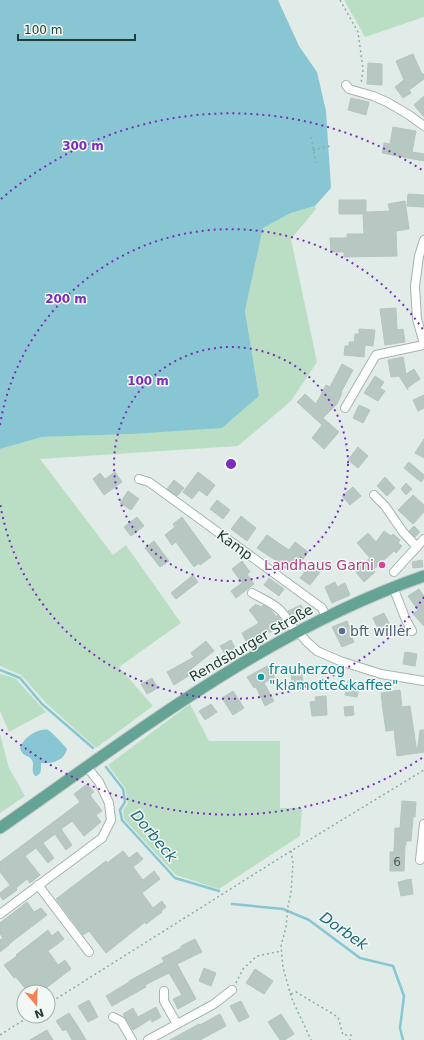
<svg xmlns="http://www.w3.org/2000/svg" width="424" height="1040" viewBox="0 0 424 1040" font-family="'DejaVu Sans',sans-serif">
  <rect width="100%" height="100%" fill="#e1ece8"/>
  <g fill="#badec4">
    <polygon points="344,0 424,0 424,17 365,37"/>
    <polygon points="315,206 316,209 291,239 317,362 291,401 238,446 40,459 113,555 126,545 181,623 119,667 153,706 96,748 47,704 21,675 0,666 0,449 42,437 131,434 259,396 245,311 263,228 291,213"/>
    <polygon points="0,674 8,676 16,679 46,712 9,732 0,711"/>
    <polygon points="190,704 209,741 280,741 280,808 302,808 300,836 219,889 176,875 124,819 123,810 128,803 125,788 108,765"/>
    <polygon points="0,734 9,768 25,796 0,813"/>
  </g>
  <g fill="#88c6d3">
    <polygon points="0,0 278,0 299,46 317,72 326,111 331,188 315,206 291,213 263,228 245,311 259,396 222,428 131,434 42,437 0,449"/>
    <path d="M41 730C43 730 46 729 48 730 51 731 65 746 67 749 64 761 52 764 41 763 41 769 42 775 35 776 30 770 35 765 32 760 28 754 23 758 20 748 24 738 31 733 41 730Z"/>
  </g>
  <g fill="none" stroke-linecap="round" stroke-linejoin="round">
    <g stroke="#88c6d3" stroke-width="2.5">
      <polyline points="0,670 20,678 42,704 93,748"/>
      <polyline points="106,767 123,789 125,802 120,810 122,820 175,878 219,891"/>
      <polyline points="232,904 283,909 309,920 360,958 393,966 404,996 400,1028 403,1040"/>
    </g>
  </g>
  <g fill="#b7c7c1" stroke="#b4c6bf">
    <polygon points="413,54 422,74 424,74 424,79 409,90 411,93 403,98 395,87 404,80 396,61"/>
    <polygon points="368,63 382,64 382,85 367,84"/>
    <polygon points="424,96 424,117 414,105"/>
    <polygon points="351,98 369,102 366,115 348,110"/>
    <polygon points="393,127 416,131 412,152 424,154 424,161 382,153 384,143 390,144"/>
    <polygon points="408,194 424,195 424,207 407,206"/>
    <polygon points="339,200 366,200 366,212 390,211 388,204 405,201 409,229 396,231 397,256 344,257 344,252 331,252 330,238 347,238 347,234 364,234 363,214 339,214"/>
    <polygon points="396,308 397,330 403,329 405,342 385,345 380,309"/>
    <polygon points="359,329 375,330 373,346 365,345 364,357 344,355 345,346 349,346 349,342 354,342 355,334 359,334"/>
    <polygon points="403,357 406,374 414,369 420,379 407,388 408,390 399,376 391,377 388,360"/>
    <polygon points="342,364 353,370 341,392 342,393 337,404 323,418 339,432 324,449 312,438 322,425 297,402 305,394 316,404 326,385 330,387"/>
    <polygon points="375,376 384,382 380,388 385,391 378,401 364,393"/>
    <polygon points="424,395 424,408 418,411 413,400"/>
    <polygon points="359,405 370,410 363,423 353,418"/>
    <polygon points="424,439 424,458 415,453"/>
    <polygon points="358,447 368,456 358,468 348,460"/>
    <polygon points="409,462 424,475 424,478 421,482 404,468"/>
    <polygon points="115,472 122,482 104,495 93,479 100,473 105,479"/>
    <polygon points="198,472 215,485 207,496 199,490 192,499 183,492"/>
    <polygon points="385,477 395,488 387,496 377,486"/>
    <polygon points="174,480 184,488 177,496 167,489"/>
    <polygon points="406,483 412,489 406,495 401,489"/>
    <polygon points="353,487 361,496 350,505 342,496"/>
    <polygon points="128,491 139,499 131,510 120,503"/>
    <polygon points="413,495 424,505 424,512 413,524 398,510"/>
    <polygon points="217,500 230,510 223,519 210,509"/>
    <polygon points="241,516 256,528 247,541 231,529"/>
    <polygon points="137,517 144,526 131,536 124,527"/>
    <polygon points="182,517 211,557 200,565 199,563 194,567 176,542 172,545 165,535 175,527 173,524"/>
    <polygon points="414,526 420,532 415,537 409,531"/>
    <polygon points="384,531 391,536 393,534 400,540 398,543 402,546 396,553 394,551 373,570 375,572 364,582 355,571 370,558 357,543 368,533 376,542"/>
    <polygon points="267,535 289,550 295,542 308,552 301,562 295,558 287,569 275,560 257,548"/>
    <polygon points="154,541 169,561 160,567 145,548"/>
    <polygon points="422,560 423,567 413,568 412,562"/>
    <polygon points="242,561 250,572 247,574 254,584 236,598 231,591 242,583 232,569"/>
    <polygon points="310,565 320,572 310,585 300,578"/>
    <polygon points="193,575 198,582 176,599 171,593"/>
    <polygon points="269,578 284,589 279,596 264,585"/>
    <polygon points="335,582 337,587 345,583 350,595 332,603 325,587"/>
    <polygon points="419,589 424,596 424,626 413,614 418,610 408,596"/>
    <polygon points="256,604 258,606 259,605 261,607 264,605 271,610 276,616 278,616 285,625 268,633 268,631 247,643 242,633 259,623 249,610"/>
    <polygon points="301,605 306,616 295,621 288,611"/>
    <polygon points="384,613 392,629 381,635 373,618"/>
    <polygon points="347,621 352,633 350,633 354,642 342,647 332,627"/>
    <polygon points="231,640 235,648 231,651 232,652 226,655 220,646"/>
    <polygon points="206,641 214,651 191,669 193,673 174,685 167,672 194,657 191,653"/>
    <polygon points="405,652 417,654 415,666 403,664"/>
    <polygon points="269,665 275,677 264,683 274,701 265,706 256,687 254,688 247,677"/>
    <polygon points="302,673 303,685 293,686 291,674"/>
    <polygon points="152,678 158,688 147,694 141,684"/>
    <polygon points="348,681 360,683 357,697 345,695"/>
    <polygon points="400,690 402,707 410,706 417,753 397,756 394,730 386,731 382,703 384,702 382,702 381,693"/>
    <polygon points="233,691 244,708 233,715 222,698"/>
    <polygon points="326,696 327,715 312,716 310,702 316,701 315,697"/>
    <polygon points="211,704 217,712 205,720 199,711"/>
    <polygon points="353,706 354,715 345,716 344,707"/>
    <polygon points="420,730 424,730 424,752 417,753"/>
    <polygon points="87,784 94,792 90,795 102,811 96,815 101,822 84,836 72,821 61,829 72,845 66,850 55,834 43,843 54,858 48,863 36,848 25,856 40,875 30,883 27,879 16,888 17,890 3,900 0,896 0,893 10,885 0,872 0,862 80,802 74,794"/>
    <polygon points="402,801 416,802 415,817 413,817 411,841 406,841 406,845 405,845 404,871 390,871 390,852 394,852 395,828 400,828"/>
    <polygon points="123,851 129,858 137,852 143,859 133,867 143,880 154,871 160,879 142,893 153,908 162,901 166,907 161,911 162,912 146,924 145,922 106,953 89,931 83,935 56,899 106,861 107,863"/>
    <polygon points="411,879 413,894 401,896 398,882"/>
    <polygon points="27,902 34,912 41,908 47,915 18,937 8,945 9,945 0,952 0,940 3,938 0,934 0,923"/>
    <polygon points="48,930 52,936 58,931 64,939 48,951 58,965 65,960 71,969 41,992 28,992 16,977 14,978 4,965 17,956 16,955"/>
    <polygon points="195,939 202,952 177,964 196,999 178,1009 173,999 182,995 169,973 145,985 146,987 112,1006 106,996 129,982 129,981 164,962 162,958 181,948 181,946"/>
    <polygon points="204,968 216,973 211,986 199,981"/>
    <polygon points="255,969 273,981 264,994 246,983"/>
    <polygon points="89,1000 98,1017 88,1022 78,1006"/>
    <polygon points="241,1001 249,1017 239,1022 230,1006"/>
    <polygon points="156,1007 161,1017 152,1022 151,1019 133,1030 123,1014 133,1008 138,1017"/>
    <polygon points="69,1013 79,1028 86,1040 72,1040 66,1029 63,1031 56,1021"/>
    <polygon points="220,1014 226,1026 200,1040 170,1040 199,1024 200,1025"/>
    <polygon points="281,1014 294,1034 285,1040 280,1040 268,1022"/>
    <polygon points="47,1030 53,1040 30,1040 40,1034"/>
  </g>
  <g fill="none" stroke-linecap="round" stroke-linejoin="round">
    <g stroke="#a4b4af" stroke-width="10">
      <g id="minor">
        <polyline points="346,85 349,89 373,96 387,102 409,115 424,126"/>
        <polyline points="424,240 419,256 415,286 417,319 424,344"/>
        <polyline points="345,408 376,355 424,345"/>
        <polyline points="139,479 149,482 322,608 326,617"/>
        <polyline points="374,495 385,506 403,532 417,547"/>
        <polyline points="394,572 424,539"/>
        <polyline points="393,587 406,620 412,631"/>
        <path d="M252 593C261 598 271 602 279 609 286 616 291 625 296 632"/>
        <polyline points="298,631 306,641 317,651 340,661 381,674 424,681"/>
        <polyline points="420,860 424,824"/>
        <polyline points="38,885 89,952"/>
        <polyline points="0,914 102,838 111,820 109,803 99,782 87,767"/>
        <polyline points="164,991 164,1001 177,1024"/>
        <polyline points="113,1017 121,1021 132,1040"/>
        <polyline points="148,1040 214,1004 232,990"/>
      </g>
    </g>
    <g stroke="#c1c9c7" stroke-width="13">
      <path id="major" d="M0 828C135 734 266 631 424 576"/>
    </g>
    <g stroke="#81b1a3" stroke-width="1.5" stroke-dasharray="2 3" stroke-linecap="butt">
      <polyline points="340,0 358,32 363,69 361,84"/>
      <polyline points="311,137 316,163"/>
      <polyline points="313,150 330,146"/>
      <polyline points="291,851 293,863 291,892 288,906 286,927 281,946 283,968 292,999 311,1040"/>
      <polyline points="236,983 243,969 257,956 282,951"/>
      <polyline points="291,994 296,992 338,1017 343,1035 351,1035 350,1040"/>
      <polyline points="48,1004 291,851 424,770"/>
      <polyline points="0,1035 30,1016"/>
    </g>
    <use href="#minor" stroke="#fff" stroke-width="8"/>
    <use href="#major" stroke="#65a394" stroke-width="11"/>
  </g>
  <g fill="none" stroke="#7b2cbf" stroke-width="2" stroke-dasharray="2 4">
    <circle cx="231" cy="464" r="117"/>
    <path d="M424 597A234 234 0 0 1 0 503M0 425A234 234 0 0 1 424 331"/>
    <path d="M422 758A351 351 0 0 1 1 729M1 199A351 351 0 0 1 422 170"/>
  </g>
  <circle fill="#d1479c" stroke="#f2f9f5" stroke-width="1.5" cx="382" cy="565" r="4"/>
  <circle fill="#5c6f8a" stroke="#f2f9f5" stroke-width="1.5" cx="342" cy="631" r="4"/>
  <circle fill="#0f9aa8" stroke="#f2f9f5" stroke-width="1.5" cx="261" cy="677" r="4"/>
  <g text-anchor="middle" stroke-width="3" stroke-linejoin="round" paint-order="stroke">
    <g font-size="12" fill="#466059">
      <text x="397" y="866">6</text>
    </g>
    <g font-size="14" fill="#213d36" stroke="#f2f9f5">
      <text transform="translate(235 545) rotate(36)" y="5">Kamp</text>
      <text transform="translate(251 643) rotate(-30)" y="5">Rendsburger Straße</text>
    </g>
    <g font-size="14" fill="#b23c85" stroke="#f2f9f5" text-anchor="end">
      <text x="374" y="570">Landhaus Garni</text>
    </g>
    <g font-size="14" fill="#4e5e75" stroke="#f2f9f5" text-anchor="start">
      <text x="350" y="636">bft willer</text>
    </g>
    <g font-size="14" fill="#0d838f" stroke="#f2f9f5" text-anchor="start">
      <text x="269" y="674">frauherzog<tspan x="269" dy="16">"klamotte&amp;kaffee"</tspan></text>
    </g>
    <g font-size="15" font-style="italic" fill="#1a697b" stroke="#f2f9f5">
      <text transform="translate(154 836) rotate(50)" y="5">Dorbeck</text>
      <text transform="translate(344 931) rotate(35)" y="5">Dorbek</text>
    </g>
  </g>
  <circle cx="231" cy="464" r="6" fill="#7b2cbf" stroke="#f2f9f5" stroke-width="2"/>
  <g font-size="12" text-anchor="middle" font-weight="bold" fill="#7b2cbf" stroke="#f2f9f5" stroke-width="3" stroke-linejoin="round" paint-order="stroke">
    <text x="83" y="150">300 m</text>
    <text x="66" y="303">200 m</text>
    <text x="148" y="385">100 m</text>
  </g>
  <g transform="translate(36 1004) rotate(161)"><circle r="19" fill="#f2f9f5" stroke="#9eaea9"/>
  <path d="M0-3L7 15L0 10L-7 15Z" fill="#f58156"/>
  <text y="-6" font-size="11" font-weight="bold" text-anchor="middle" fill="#213d36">N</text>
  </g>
  <path d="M18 34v6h117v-6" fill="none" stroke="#213d36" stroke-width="2"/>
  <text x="24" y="34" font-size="12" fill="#213d36" stroke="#f2f9f5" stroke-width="3" paint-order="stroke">100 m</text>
</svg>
